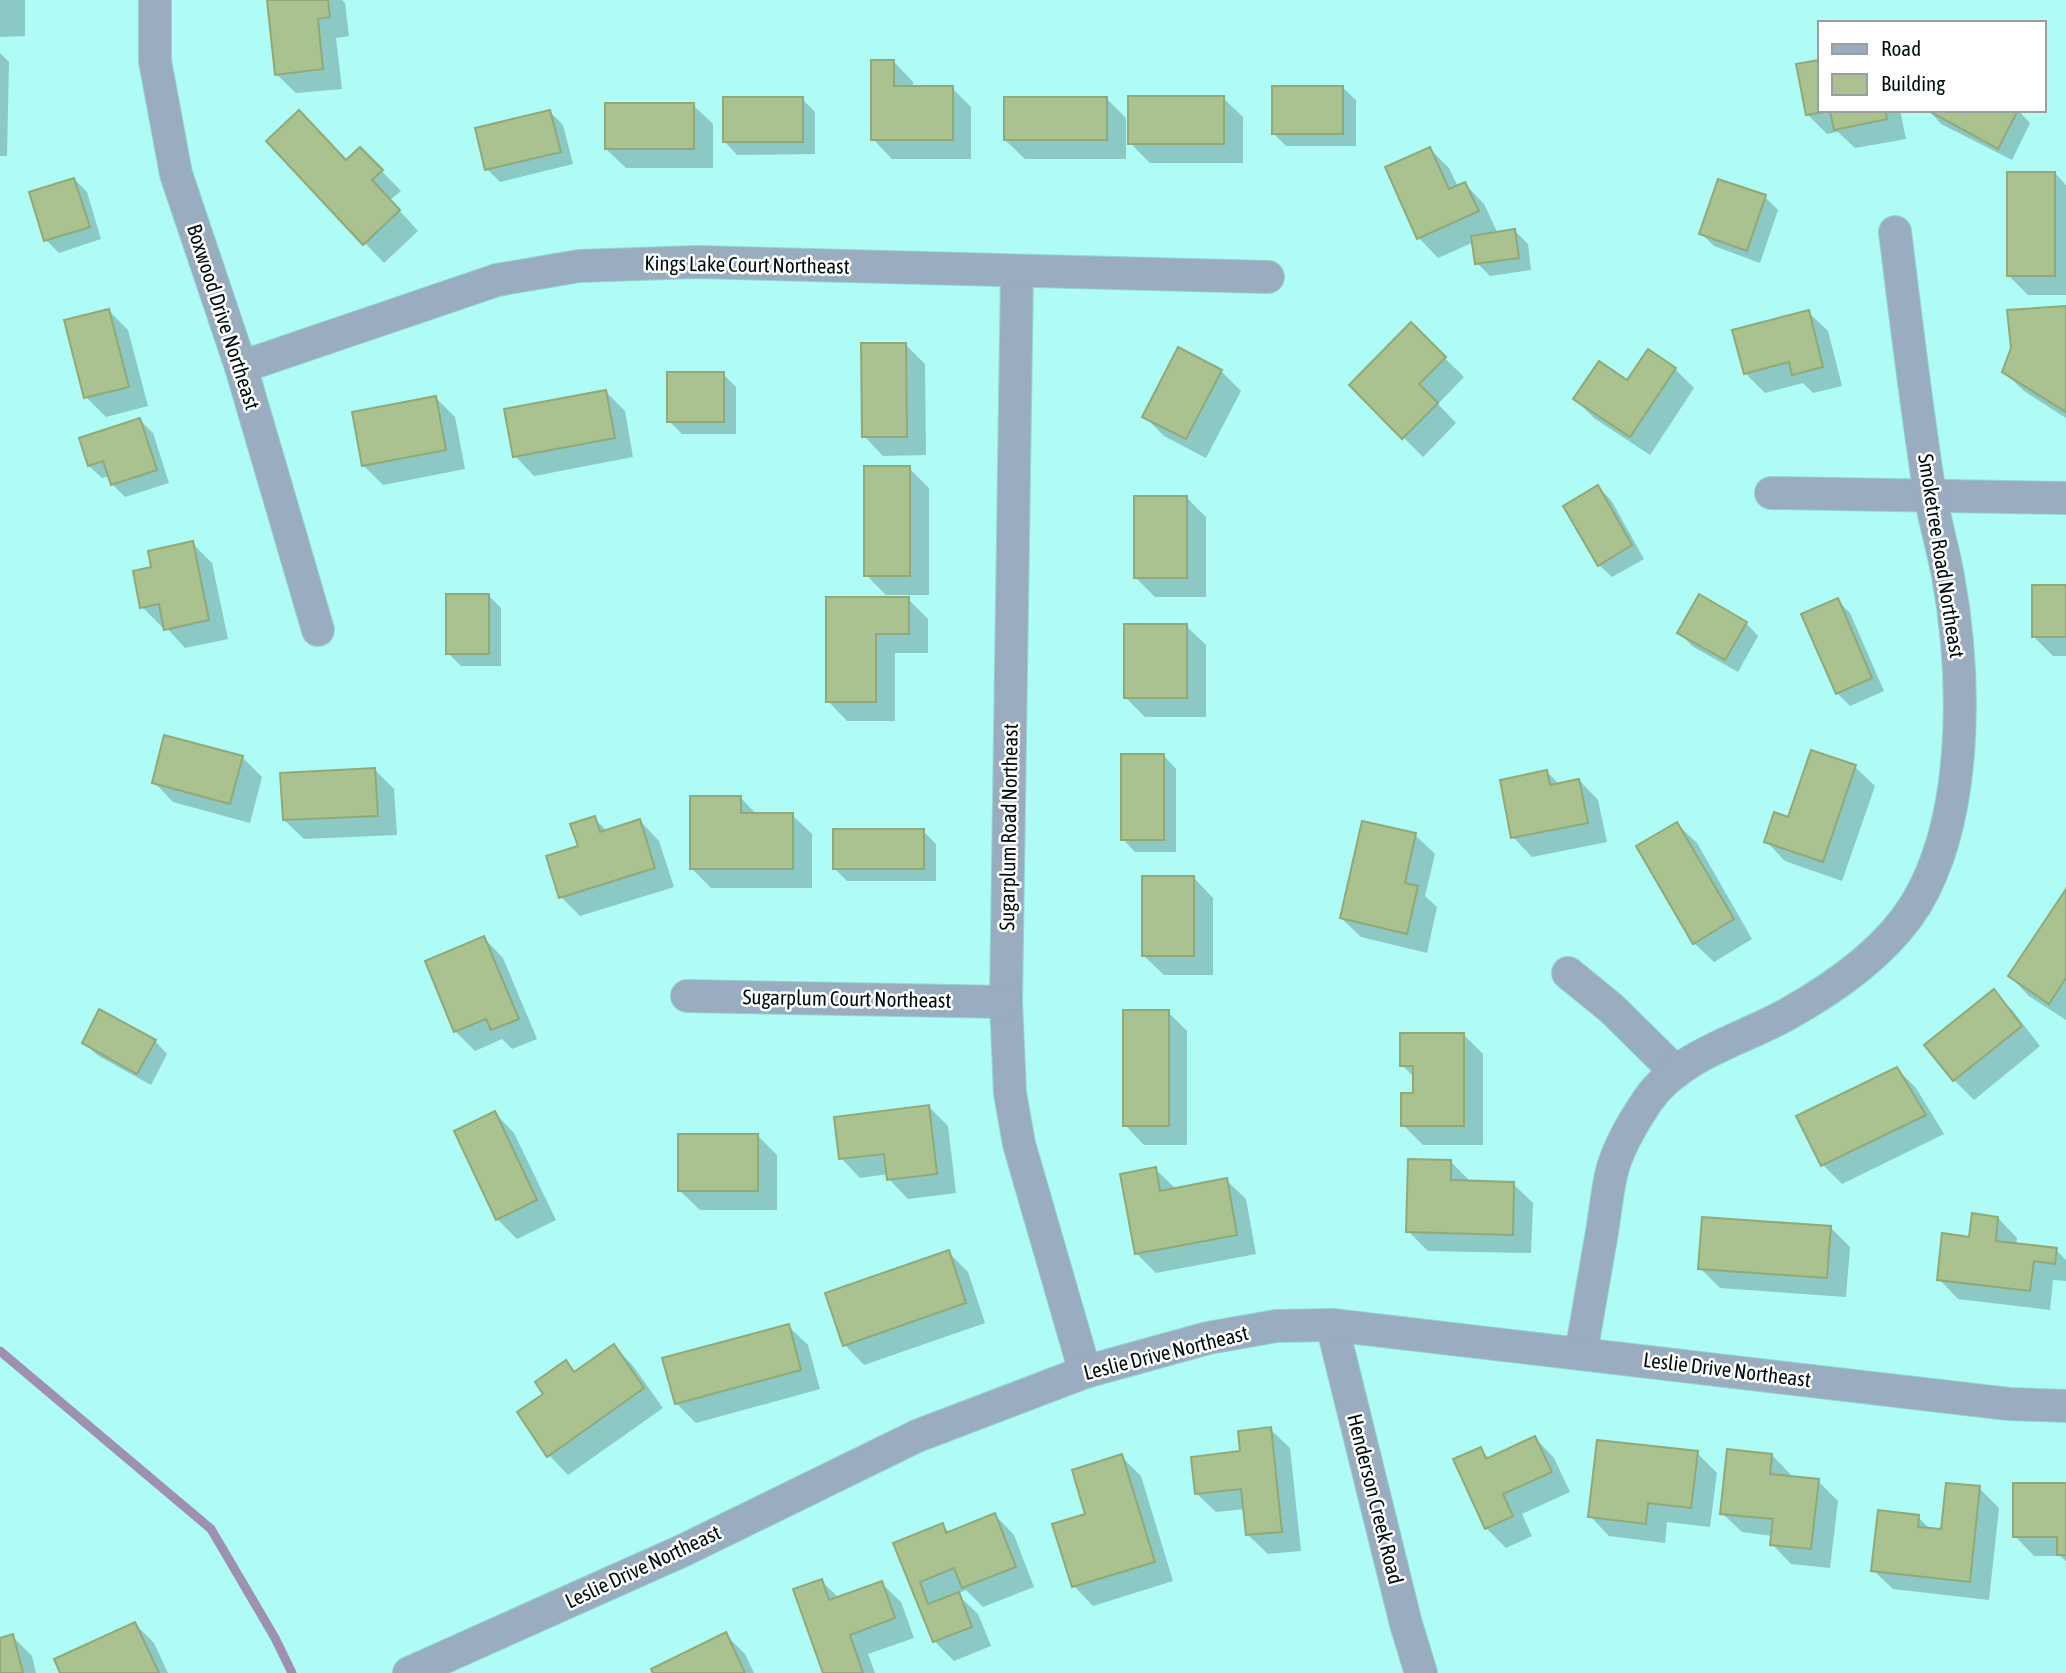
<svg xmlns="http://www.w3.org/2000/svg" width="2066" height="1673" viewBox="0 0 2066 1673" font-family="'Asap Condensed',sans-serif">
  <rect width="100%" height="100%" fill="#affbf5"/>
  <g fill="#0003">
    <polygon points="0,0 25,0 25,36 0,37"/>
    <polygon points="269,0 342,0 345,3 349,36 336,38 342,89 296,93 276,74"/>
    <polygon points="0,53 9,62 7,156 0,156"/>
    <polygon points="894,62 913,82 913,88 952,88 971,107 971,159 892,159 873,139"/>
    <polygon points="1819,62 1819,110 1900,110 1906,139 1855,148 1838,132 1827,134 1807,114 1798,66"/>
    <polygon points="1343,88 1356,100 1356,146 1286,146 1273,133"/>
    <polygon points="1106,98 1126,118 1126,159 1025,159 1005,140"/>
    <polygon points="1223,98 1243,117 1243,163 1150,163 1130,143"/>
    <polygon points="802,99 815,112 815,154 737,155 725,142"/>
    <polygon points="693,105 713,124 713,168 626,168 606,149"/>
    <polygon points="1929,110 2018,110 2030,123 2012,160 1941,124"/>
    <polygon points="550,112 563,125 573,164 500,182 487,169"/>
    <polygon points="268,141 347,162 360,149 401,191 390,200 418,231 384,263"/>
    <polygon points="1430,149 1449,168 1458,187 1465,184 1484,204 1498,234 1515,231 1528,244 1531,270 1490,276 1477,263 1474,242 1438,258 1419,238 1388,168"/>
    <polygon points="2055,173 2066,185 2066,295 2028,295 2009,276"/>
    <polygon points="74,179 87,192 101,239 59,253 46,240"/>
    <polygon points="1765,197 1778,210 1760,263 1714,246 1701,233"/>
    <polygon points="2066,308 2066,418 2024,391 2004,372 2013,348"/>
    <polygon points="109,311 128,330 148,406 106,417 86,397"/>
    <polygon points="1808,312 1828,331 1842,386 1813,393 1803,383 1765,393 1745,373"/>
    <polygon points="1411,325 1464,377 1438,404 1456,423 1423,457 1351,385"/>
    <polygon points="905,344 925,364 926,455 883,456 864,436"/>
    <polygon points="1675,369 1694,388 1650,455 1594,418 1575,399"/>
    <polygon points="1221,371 1241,391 1206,458 1164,436 1144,416"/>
    <polygon points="723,374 736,387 736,434 682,434 669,421"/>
    <polygon points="605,391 625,411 633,457 534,476 515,456"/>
    <polygon points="435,397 455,417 465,469 383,485 364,466"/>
    <polygon points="140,420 153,433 169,483 125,497 112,484 110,476 102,478 89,466 81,439"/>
    <polygon points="909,468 929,488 929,595 886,595 866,575"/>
    <polygon points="1598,487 1611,500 1644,559 1612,577 1599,565"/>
    <polygon points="1186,497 1206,517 1206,597 1155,597 1135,577"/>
    <polygon points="192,543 212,563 228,639 185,648 165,626 162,627 142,607 153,569"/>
    <polygon points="2066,587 2066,656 2053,656 2034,637"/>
    <polygon points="488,595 501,608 501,666 461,666 448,653"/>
    <polygon points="828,599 908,599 928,619 928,653 895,653 895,721 847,721 828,701"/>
    <polygon points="1837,600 1850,613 1884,691 1850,706 1837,693"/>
    <polygon points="1746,623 1758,636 1738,672 1692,646 1680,633"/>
    <polygon points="1186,626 1206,645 1206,717 1145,717 1126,698"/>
    <polygon points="1164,756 1176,769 1176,852 1135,852 1123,839"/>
    <polygon points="242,757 262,777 250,823 173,802 154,782"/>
    <polygon points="1855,767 1875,786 1842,881 1785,861 1766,841 1789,819"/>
    <polygon points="375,770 394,789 397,835 304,839 284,820"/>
    <polygon points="1547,772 1559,784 1579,780 1598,800 1607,842 1532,857 1513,837"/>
    <polygon points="740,797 757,815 792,815 812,834 812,888 711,888 692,869"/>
    <polygon points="594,818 607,831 640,821 659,841 674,887 580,916 561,897 580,847"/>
    <polygon points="1677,824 1697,843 1752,939 1714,962 1694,943"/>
    <polygon points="923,831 936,844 936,881 847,881 834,868"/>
    <polygon points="1415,835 1435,854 1425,896 1437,907 1427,953 1361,937 1341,918"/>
    <polygon points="1194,878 1213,898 1213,975 1164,975 1144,956"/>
    <polygon points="2066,892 2066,1020 2029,996 2010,976"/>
    <polygon points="484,938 503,958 537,1039 512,1049 502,1039 475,1051 455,1031"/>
    <polygon points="1994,992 2013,1011 2040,1046 1974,1100 1954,1080 1926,1045"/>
    <polygon points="1168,1012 1187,1031 1187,1145 1144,1145 1125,1125"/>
    <polygon points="1464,1035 1483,1054 1483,1145 1423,1145 1403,1125 1415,1095 1415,1078 1402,1065"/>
    <polygon points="155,1041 167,1054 151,1085 97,1055 84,1042"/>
    <polygon points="1897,1069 1916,1088 1944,1134 1842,1184 1823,1165"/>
    <polygon points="929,1107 948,1126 956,1193 908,1199 889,1179 888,1174 860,1178 841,1158"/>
    <polygon points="495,1113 514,1133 556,1220 517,1239 497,1219"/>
    <polygon points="757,1135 777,1155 777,1210 700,1210 680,1191"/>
    <polygon points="1451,1162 1470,1181 1513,1184 1533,1203 1531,1253 1428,1251 1408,1231"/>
    <polygon points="1155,1169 1175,1188 1226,1180 1246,1199 1256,1254 1156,1273 1136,1253"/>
    <polygon points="1998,1218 2017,1238 2016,1245 2056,1250 2066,1260 2066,1281 2053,1280 2050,1310 1958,1299 1939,1279 1971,1239"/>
    <polygon points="1830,1227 1850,1247 1846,1297 1720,1288 1700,1268"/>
    <polygon points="948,1252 968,1272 985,1323 864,1365 845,1345"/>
    <polygon points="788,1326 808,1345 820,1389 696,1423 676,1403"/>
    <polygon points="614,1346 633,1366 663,1408 568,1475 549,1455 546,1394 565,1363 576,1373"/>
    <polygon points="1270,1429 1290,1448 1301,1551 1268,1554 1248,1535 1245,1509 1216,1512 1196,1493"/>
    <polygon points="1535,1438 1554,1458 1570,1492 1522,1514 1532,1536 1506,1548 1486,1528 1480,1449 1490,1459"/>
    <polygon points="1697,1453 1717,1473 1710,1527 1667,1522 1665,1543 1609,1536 1590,1516"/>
    <polygon points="1772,1455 1791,1475 1791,1478 1818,1481 1838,1501 1830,1568 1791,1564 1772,1544 1773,1536 1742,1532 1722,1513"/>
    <polygon points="1121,1456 1141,1476 1173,1581 1093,1606 1074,1586 1088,1515"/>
    <polygon points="2066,1485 2066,1561 2060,1556 2034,1556 2015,1536"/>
    <polygon points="1979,1488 1999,1508 1989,1600 1893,1589 1873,1570 1918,1517 1931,1530 1942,1531"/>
    <polygon points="995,1515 1014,1535 1034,1587 983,1607 966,1590 957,1594 978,1614 991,1646 954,1661 934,1641 896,1544 942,1525 950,1533"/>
    <polygon points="821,1581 839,1598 881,1583 901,1602 914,1638 868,1654 875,1673 825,1673"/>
    <polygon points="135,1624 154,1643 168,1673 62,1673"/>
    <polygon points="725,1634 745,1654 754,1673 655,1673"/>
    <polygon points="12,1636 32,1656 36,1673 0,1673 0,1639"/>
  </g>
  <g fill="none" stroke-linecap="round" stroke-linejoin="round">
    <polyline stroke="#9d90b0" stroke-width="9" points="0,1351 211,1529 275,1638 292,1673"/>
  </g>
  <g fill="#a9c28f" stroke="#90a977" stroke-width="2">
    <polygon points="267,0 328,0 330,17 318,19 323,69 275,75"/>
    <polygon points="871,60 894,60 894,86 953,86 953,140 871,140"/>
    <polygon points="1819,60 1819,110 1885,110 1887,119 1834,130 1830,111 1806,115 1796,64"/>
    <rect x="1272" y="86" width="71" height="48"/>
    <rect x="1128" y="96" width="96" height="48"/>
    <rect x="723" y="97" width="80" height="45"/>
    <rect x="1004" y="97" width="103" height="43"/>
    <rect x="605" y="103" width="89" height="46"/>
    <polygon points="299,110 346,160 360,147 383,170 372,180 400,210 363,245 266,141"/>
    <polygon points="550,110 561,152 485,170 475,128"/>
    <polygon points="1927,110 2018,110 1998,149"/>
    <polygon points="1430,147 1449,189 1465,182 1479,211 1417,239 1385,167"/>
    <rect x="2007" y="172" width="48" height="104"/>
    <polygon points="74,178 90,227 44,241 29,192"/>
    <polygon points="1718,179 1766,195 1747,251 1699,234"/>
    <polygon points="1515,229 1519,258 1475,264 1471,236"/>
    <polygon points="2066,306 2066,412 2002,372 2011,348 2007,310"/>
    <polygon points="109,309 129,387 84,398 64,320"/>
    <polygon points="1809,310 1823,367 1792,375 1789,362 1744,374 1732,330"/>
    <polygon points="1411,322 1446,357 1419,384 1438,403 1402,439 1349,385"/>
    <polygon points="861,343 906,343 907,437 862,437"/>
    <polygon points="1178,347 1222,370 1186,439 1142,417"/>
    <polygon points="1648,349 1676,368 1630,437 1573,399 1599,361 1627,380"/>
    <rect x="667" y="372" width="57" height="50"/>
    <polygon points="606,390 615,438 513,457 504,409"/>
    <polygon points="436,396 446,450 362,466 352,412"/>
    <polygon points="140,418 157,470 111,485 103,461 88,466 79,438"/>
    <rect x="864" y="466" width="46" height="110"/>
    <polygon points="1598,485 1632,545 1598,566 1563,506"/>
    <rect x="1134" y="496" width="53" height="82"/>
    <polygon points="193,541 209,620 164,630 159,604 140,608 133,571 151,567 148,551"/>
    <rect x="2032" y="585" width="34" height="52"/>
    <rect x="446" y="594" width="43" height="60"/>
    <polygon points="1699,594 1747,622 1725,660 1677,633"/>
    <polygon points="826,597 909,597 909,634 876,634 876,702 826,702"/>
    <polygon points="1838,598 1872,678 1836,694 1801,614"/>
    <rect x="1124" y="624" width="63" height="74"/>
    <polygon points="164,735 243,756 230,804 152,783"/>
    <polygon points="1811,750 1856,765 1823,862 1764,842 1774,812 1788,817"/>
    <rect x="1121" y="754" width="43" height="86"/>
    <polygon points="375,768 378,816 283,820 280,773"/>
    <polygon points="1547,770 1550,785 1579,779 1588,823 1511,838 1500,780"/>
    <polygon points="690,796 741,796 741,813 793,813 793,869 690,869"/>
    <polygon points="595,816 600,832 640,819 655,868 559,898 546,856 578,846 570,824"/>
    <polygon points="1362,821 1416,833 1405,883 1418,886 1407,934 1340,918"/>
    <polygon points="1677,822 1734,919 1693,944 1636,846"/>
    <rect x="833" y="829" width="91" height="40"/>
    <rect x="1142" y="876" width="52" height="80"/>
    <polygon points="2066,889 2066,978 2049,1004 2008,976"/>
    <polygon points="484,936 519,1019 491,1030 486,1019 454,1032 425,961"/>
    <polygon points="1994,989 2022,1026 1953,1081 1924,1045"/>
    <polygon points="99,1009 156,1040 137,1074 82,1043"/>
    <rect x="1123" y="1010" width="46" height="116"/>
    <polygon points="1400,1033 1464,1033 1464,1126 1401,1126 1401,1093 1413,1093 1413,1066 1400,1066"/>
    <polygon points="1897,1067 1926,1115 1821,1166 1796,1116"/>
    <polygon points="929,1105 937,1174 887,1180 884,1154 839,1159 834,1117"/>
    <polygon points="495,1111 537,1200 496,1220 454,1131"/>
    <rect x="678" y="1134" width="80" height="57"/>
    <polygon points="1408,1159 1451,1160 1451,1180 1514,1182 1513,1235 1406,1232"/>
    <polygon points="1156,1167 1160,1191 1227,1178 1237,1235 1135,1254 1120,1174"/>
    <polygon points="1972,1213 1998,1217 1996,1241 2057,1248 2055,1264 2034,1261 2030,1291 1937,1280 1942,1233 1969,1237"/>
    <polygon points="1702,1217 1831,1226 1827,1278 1698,1269"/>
    <polygon points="949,1250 966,1303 843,1346 825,1293"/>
    <polygon points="789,1324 801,1370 675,1404 662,1358"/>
    <polygon points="614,1344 644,1388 547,1457 517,1412 543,1394 535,1382 566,1360 574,1372"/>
    <polygon points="1271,1427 1282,1532 1246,1535 1241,1489 1195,1494 1191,1457 1240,1451 1238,1431"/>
    <polygon points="1535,1436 1552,1472 1503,1494 1513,1516 1485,1529 1453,1459 1481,1447 1486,1459"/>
    <polygon points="1597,1440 1698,1451 1691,1508 1648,1503 1646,1524 1588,1517"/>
    <polygon points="1727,1449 1772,1454 1770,1474 1819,1479 1811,1549 1770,1545 1773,1519 1720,1514"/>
    <polygon points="1122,1454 1155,1562 1072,1587 1052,1524 1085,1514 1072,1470"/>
    <polygon points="1946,1483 1980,1486 1970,1582 1871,1571 1878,1510 1919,1515 1918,1527 1941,1529"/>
    <polygon points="2013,1483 2066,1483 2066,1555 2057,1555 2057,1537 2013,1537"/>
    <polygon points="995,1513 1016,1567 962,1588 954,1568 920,1582 928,1604 959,1592 972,1627 933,1642 893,1543 943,1523 946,1533"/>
    <polygon points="822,1579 829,1600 882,1581 895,1618 850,1635 863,1673 823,1673 793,1589"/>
    <polygon points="135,1622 159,1673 60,1673 54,1659"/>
    <polygon points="726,1632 745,1673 653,1673 651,1669"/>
    <polygon points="13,1634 23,1673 0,1673 0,1638"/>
  </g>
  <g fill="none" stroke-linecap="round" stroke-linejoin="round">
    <g stroke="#93d5d0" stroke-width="34">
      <g id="minor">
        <polyline points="155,0 155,61 176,174 241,367 318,630"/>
        <polyline points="1017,271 1006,1002 1010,1093 1019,1144 1085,1372"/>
        <polyline points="241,367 497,280 579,266 696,262 1268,277"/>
        <polyline points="1771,493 2066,498"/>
        <polyline points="1568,973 1611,1008 1676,1072"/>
        <polyline points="687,996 1006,1002"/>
        <polyline points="1332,1325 1406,1624 1421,1673"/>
        <path d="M1581 1353C1588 1313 1595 1273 1602 1232 1605 1213 1607 1194 1611 1175 1617 1149 1633 1122 1648 1100 1678 1056 1740 1040 1784 1016 1833 989 1886 953 1916 904 1969 816 1966 675 1948 576 1943 549 1935 522 1930 494 1916 407 1906 319 1895 232"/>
        <polyline points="409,1673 684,1550 917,1436 1085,1372 1208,1338 1276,1326 1332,1325 2009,1404 2066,1406"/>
      </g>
    </g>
    <use href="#minor" stroke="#9aacbf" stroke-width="32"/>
  </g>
  <g text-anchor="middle" stroke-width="5" stroke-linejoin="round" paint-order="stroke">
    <g font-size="21" fill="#000f0e" stroke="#fff">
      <text transform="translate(747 265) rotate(1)" y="7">Kings Lake Court Northeast</text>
      <text transform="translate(223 317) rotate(72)" y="7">Boxwood Drive Northeast</text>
      <text transform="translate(1941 556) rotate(81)" y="7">Smoketree Road Northeast</text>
      <text transform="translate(1009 827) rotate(-89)" y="7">Sugarplum Road Northeast</text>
      <text transform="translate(847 999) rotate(1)" y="7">Sugarplum Court Northeast</text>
      <text transform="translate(1166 1353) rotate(-14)" y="7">Leslie Drive Northeast</text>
      <text transform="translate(1727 1370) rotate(7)" y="7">Leslie Drive Northeast</text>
      <text transform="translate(1375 1499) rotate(76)" y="7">Henderson Creek Road</text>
      <text transform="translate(643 1567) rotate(-25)" y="7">Leslie Drive Northeast</text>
    </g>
  </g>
  <rect x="1818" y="21" width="228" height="91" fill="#ffffff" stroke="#999f9f" stroke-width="2"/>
  <rect x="1832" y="44" width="35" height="10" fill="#9aacbf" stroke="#999f9f" stroke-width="2"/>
  <text x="1881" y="56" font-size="21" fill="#000f0e">Road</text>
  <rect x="1832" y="74" width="35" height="21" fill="#a9c28f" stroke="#999f9f" stroke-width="2"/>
  <text x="1881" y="91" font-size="21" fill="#000f0e">Building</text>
</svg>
